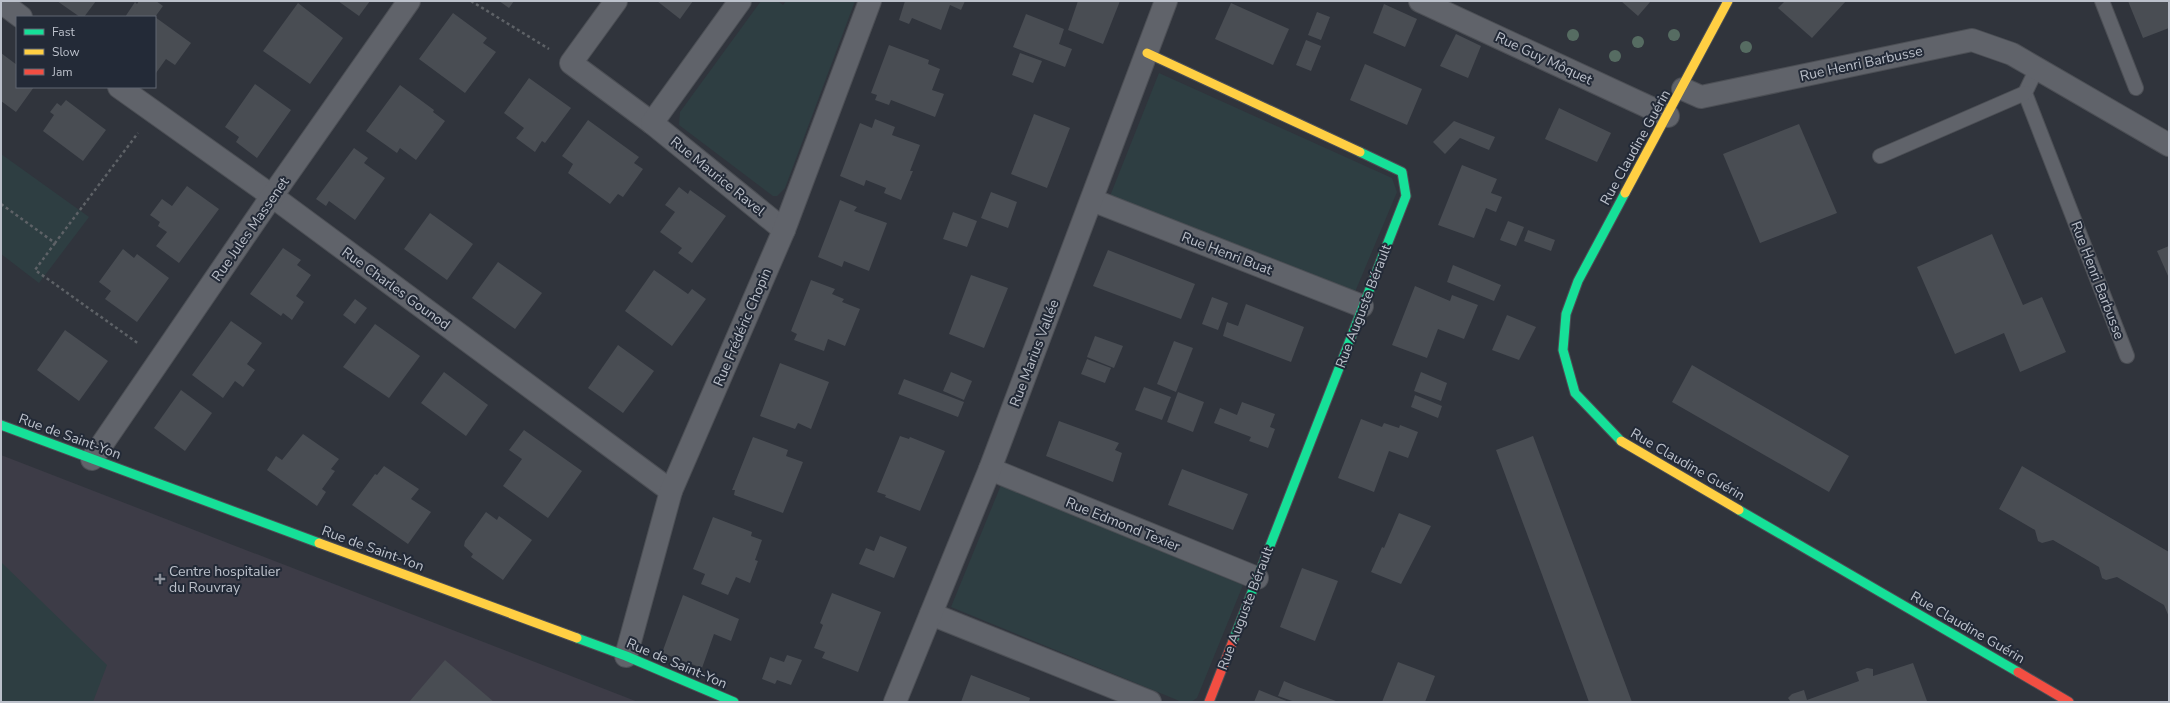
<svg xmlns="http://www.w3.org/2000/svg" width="2170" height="703" viewBox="0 0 2170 703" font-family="'Nunito Sans',sans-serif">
  <rect width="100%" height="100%" fill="#30343c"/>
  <polygon fill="#3d3c47" points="1,455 638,702 1,702"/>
  <g fill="#2e3e42">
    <polygon points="761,1 778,1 783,5 786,1 855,1 785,188 777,196 773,196 679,125 680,112"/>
    <polygon points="1159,73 1392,178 1397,192 1355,292 1110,196"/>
    <polygon points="1,154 89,217 39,283 1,254"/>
    <polygon points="1001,485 1243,585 1197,698 1191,702 1182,702 951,607"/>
    <polygon points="1,562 107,665 93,702 1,702"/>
  </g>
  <g fill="#494d53">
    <polygon points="57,1 96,1 84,17 80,17"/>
    <polygon points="139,1 156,1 163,6 155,17 191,43 175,65 166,59 156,73 155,17 125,17 135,2 137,4"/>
    <polygon points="338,1 370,1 359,16"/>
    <polygon points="499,1 514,1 509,8"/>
    <polygon points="657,1 693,1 680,19"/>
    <polygon points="905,1 965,1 961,10 950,5 941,30 912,18 909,24 899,20"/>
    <polygon points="1078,1 1120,1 1103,44 1068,30"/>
    <polygon points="1621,1 1651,1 1638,16"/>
    <polygon points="1785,1 1846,1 1812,38 1778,8"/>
    <polygon points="2128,1 2169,1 2169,28 2143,38"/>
    <polygon points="298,3 343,38 310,84 263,51"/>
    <polygon points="1231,3 1289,29 1273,65 1215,39"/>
    <polygon points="1384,4 1417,19 1405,47 1373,33"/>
    <polygon points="1317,12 1330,17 1321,40 1308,35"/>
    <polygon points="453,13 487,38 483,43 496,52 465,93 419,59"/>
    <polygon points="1026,14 1064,29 1059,44 1072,49 1065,67 1013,47"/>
    <polygon points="1456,34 1481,46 1468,78 1440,66"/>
    <polygon points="1306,40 1321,46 1311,71 1296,65"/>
    <polygon points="889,45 929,60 928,64 940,69 932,90 944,94 935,117 891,100 889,105 875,100 877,95 871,93"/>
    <polygon points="1,53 17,65 17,87 34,87 16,112 1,101"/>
    <polygon points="1020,53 1042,61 1033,83 1012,75"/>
    <polygon points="1365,64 1422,89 1407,125 1350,100"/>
    <polygon points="529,78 571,108 545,143 542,141 535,152 516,138 524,128 504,113"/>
    <polygon points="255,84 291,110 257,158 236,142 239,137 225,127"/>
    <polygon points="400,85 434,110 433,112 445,121 416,160 400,148 397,153 366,131"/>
    <polygon points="66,100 106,130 83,161 43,131 54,115 50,112 57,103 61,106"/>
    <polygon points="1559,108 1611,133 1597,162 1545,139"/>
    <polygon points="1034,114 1070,128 1047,188 1011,174"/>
    <polygon points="875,119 895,127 892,135 920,145 910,171 913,171 901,200 884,193 886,188 866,180 864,186 840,176 860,123 872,128"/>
    <polygon points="588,120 639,157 634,163 643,169 623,197 618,194 610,204 568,173 573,164 562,156"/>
    <polygon points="1454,121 1495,137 1489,150 1460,138 1445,154 1433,142"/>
    <polygon points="1799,124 1837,213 1760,243 1723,154"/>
    <polygon points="354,148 368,158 364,163 385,178 355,220 329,201 326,206 316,199"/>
    <polygon points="1462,165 1497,179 1491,193 1502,197 1496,212 1486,208 1474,238 1438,225"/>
    <polygon points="187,186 219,209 179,263 156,246 167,232 158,226 160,222 150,215 162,199 172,206"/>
    <polygon points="679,187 688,194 690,190 726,216 692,263 678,253 682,248 660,232 675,212 665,205"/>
    <polygon points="991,192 1017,202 1008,228 981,218"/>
    <polygon points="840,200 857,207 854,211 887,223 869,271 844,261 842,267 818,257"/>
    <polygon points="953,212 977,221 967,247 943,239"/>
    <polygon points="430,213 473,244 447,280 404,249"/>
    <polygon points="1508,221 1524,227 1516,246 1500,240"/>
    <polygon points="1528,230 1555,240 1551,251 1524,241"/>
    <polygon points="1992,234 2023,305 2042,297 2066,352 2020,372 2004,333 1955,354 1917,267"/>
    <polygon points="2169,246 2169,278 2157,251"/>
    <polygon points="283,248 301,260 297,265 311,275 296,296 304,302 292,320 283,313 281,316 250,294"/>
    <polygon points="123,249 134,258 137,254 169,278 137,322 105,299 111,291 99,282"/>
    <polygon points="1108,250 1195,284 1181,319 1093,286"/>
    <polygon points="498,262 542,293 515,329 472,298"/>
    <polygon points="1453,265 1501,285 1494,301 1447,282"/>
    <polygon points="654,270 688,294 692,289 706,299 672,346 625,311"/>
    <polygon points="971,275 1008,288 984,348 949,334"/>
    <polygon points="811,280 835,289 832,294 844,299 842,302 860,309 845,346 828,339 824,351 794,340 797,334 791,331"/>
    <polygon points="1415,286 1450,301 1452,295 1478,305 1464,339 1438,329 1427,358 1392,345"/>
    <polygon points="1212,297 1228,303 1218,330 1202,324"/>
    <polygon points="355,299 367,308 355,324 343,315"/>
    <polygon points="1246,304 1304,327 1291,362 1223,336 1227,322 1238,326"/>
    <polygon points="1507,315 1536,327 1519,360 1492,350"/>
    <polygon points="231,321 262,343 247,364 255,370 243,387 235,381 223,398 192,375"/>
    <polygon points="375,324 420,356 389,398 343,367"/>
    <polygon points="65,330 108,361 79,401 37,370"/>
    <polygon points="1095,336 1123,346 1114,368 1087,357"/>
    <polygon points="1174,341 1193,348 1176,392 1157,384"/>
    <polygon points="618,345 654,371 623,413 588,388"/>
    <polygon points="1087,359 1111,368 1105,383 1081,374"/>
    <polygon points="780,363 829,382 811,429 798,423 795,429 760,416"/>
    <polygon points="1692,365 1849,456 1829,492 1672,402"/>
    <polygon points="444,372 488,405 466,436 421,403"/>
    <polygon points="951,372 972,381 964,400 943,391"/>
    <polygon points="1421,372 1447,383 1441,401 1414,391"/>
    <polygon points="904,379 964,402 958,417 898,394"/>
    <polygon points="1144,387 1171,397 1162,420 1135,410"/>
    <polygon points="181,390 212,413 185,451 154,428"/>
    <polygon points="1178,392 1204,402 1193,432 1167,422"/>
    <polygon points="1415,395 1442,406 1438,418 1411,407"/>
    <polygon points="1242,402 1275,414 1270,427 1275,429 1268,448 1249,441 1251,437 1214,423 1220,408 1237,415"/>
    <polygon points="1361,419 1382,427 1384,423 1399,428 1400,425 1418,432 1408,458 1389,451 1374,492 1338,478"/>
    <polygon points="1059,421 1119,443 1115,450 1122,453 1113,482 1046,456"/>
    <polygon points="524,430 582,471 548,518 503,486 522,459 509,450"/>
    <polygon points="303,434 339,459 331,469 335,471 322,489 326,492 317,506 267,470 276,456 282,460"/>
    <polygon points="900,436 909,439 910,437 945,451 920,511 885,497 886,495 877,492"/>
    <polygon points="1533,436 1632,702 1589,702 1496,450"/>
    <polygon points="753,437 788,450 786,456 803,462 783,513 734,495 735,490 732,490"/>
    <polygon points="384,466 419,489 411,499 431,512 408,544 352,505 375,474 377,475"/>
    <polygon points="2022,466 2169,552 2169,617 2164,605 2117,577 2106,580 2102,578 2099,567 2053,540 2042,543 2038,541 2035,530 1999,509"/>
    <polygon points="1182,469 1248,494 1233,530 1168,505"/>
    <polygon points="486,512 497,520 499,516 532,540 503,580 471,557 473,554 464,546 465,541"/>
    <polygon points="1399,513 1431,526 1401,584 1371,572 1382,547 1384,548"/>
    <polygon points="713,517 752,532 751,536 762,540 755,560 758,561 750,583 736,577 728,595 701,584 705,574 693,569"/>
    <polygon points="880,536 907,547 894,578 859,564 866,548 874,551"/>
    <polygon points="1302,568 1338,581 1315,641 1280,627"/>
    <polygon points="832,593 881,612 858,672 822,658 825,652 814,648 823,625 820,623"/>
    <polygon points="683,595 739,619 731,641 714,634 702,668 662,653"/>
    <polygon points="787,655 802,660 791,685 777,680 775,684 762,679 770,657 784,662"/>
    <polygon points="445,660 494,702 409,702"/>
    <polygon points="1398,662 1435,676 1425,702 1382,702"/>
    <polygon points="1913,663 1927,701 1925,702 1791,702 1788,698 1792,694 1804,690 1807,700 1859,681 1856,672 1867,668 1873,669 1873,676"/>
    <polygon points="971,675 1030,698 1029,702 961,702"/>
    <polygon points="1284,681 1298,687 1336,701 1295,702 1278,696"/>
    <polygon points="1259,690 1289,702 1254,702"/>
  </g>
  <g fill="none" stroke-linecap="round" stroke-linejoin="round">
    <g stroke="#4c4f55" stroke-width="16">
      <g id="lane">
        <polyline points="2102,1 2136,88"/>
        <polyline points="2037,68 2025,93 2127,356"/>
        <polyline points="1880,156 2025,93"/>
      </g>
    </g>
    <g stroke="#4c4f55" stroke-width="24">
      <g id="street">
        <polyline points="616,1 571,63 652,123"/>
        <polyline points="740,1 652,123 784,230"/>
        <polyline points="1420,1 1668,116"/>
        <polyline points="1,2 21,17"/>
        <polyline points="119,87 272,196 671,491"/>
        <polyline points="1683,89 1701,97 1972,40 2012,54 2169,145"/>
        <polyline points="1092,200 1362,306"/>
        <polyline points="92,459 272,196 409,1"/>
        <polyline points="990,469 1257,578"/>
        <polyline points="931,614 1150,702"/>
        <polyline points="626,656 671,491 784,230 870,1"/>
        <polyline points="895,702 990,469 1166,1"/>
      </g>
    </g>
    <g stroke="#4c4f55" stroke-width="11">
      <g id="fast">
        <polyline points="1,425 319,543"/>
        <polyline points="1621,441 1575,393 1563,350 1566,314 1578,281 1625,193"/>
        <polyline points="1739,510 2018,672"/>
        <polyline points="577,638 626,656 734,702"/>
        <polyline points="1233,641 1406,196 1402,172 1360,152"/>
      </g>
    </g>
    <g stroke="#4c4f55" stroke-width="11">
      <g id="slow">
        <polyline points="1147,53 1360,152"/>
        <polyline points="1625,193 1728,1"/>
        <polyline points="1621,441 1739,510"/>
        <polyline points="319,543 577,638"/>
      </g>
    </g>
    <g stroke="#4c4f55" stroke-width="11">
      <g id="jam">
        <polyline points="2018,672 2069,702"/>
        <polyline points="1209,702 1233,641"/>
      </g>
    </g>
    <g stroke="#5e6267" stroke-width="2.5" stroke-dasharray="3 3" stroke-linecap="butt">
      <polyline points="471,1 549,49"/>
      <polyline points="1,204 55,243 138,133"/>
      <polyline points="55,243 35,270 139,344"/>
    </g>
    <use href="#lane" stroke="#60636a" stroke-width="14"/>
    <use href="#street" stroke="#60636a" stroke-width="22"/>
    <use href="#fast" stroke="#16e098" stroke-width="9"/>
    <use href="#slow" stroke="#ffcf43" stroke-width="9"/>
    <use href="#jam" stroke="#f24e42" stroke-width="9"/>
  </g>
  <g fill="#566c62">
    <circle cx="1573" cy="35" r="6"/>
    <circle cx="1674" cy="35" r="6"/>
    <circle cx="1638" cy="42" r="6"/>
    <circle cx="1746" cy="47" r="6"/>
    <circle cx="1615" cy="56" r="6"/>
  </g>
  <path fill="#8b9099" stroke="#232a37" stroke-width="1.5" d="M158 573h4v4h4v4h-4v4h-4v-4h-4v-4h4z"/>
  <g text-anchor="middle" stroke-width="4" stroke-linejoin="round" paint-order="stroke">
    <g font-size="14" fill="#bcc1cb" stroke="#232a37">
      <text transform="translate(1544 58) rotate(25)" y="5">Rue Guy Môquet</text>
      <text transform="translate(1861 63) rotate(-12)" y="5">Rue Henri Barbusse</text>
      <text transform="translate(1635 147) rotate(-61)" y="5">Rue Claudine Guérin</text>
      <text transform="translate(718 176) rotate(39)" y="5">Rue Maurice Ravel</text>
      <text transform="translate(250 229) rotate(-55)" y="5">Rue Jules Massenet</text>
      <text transform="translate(1227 253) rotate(21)" y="5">Rue Henri Buat</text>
      <text transform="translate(2098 280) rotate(69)" y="5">Rue Henri Barbusse</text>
      <text transform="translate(396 288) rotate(36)" y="5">Rue Charles Gounod</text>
      <text transform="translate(1363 306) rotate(-69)" y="5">Rue Auguste Bérault</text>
      <text transform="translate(742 327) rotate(-67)" y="5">Rue Frédéric Chopin</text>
      <text transform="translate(1034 353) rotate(-69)" y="5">Rue Marius Vallée</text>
      <text transform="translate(70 436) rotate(20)" y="5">Rue de Saint-Yon</text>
      <text transform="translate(1688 464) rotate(30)" y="5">Rue Claudine Guérin</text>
      <text transform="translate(1123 524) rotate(22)" y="5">Rue Edmond Texier</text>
      <text transform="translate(373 548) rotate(20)" y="5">Rue de Saint-Yon</text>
      <text transform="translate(1245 608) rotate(-69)" y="5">Rue Auguste Bérault</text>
      <text transform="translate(1968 627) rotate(30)" y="5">Rue Claudine Guérin</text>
      <text transform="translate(677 663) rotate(23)" y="5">Rue de Saint-Yon</text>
    </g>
    <g font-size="14" fill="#bcc1cb" stroke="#232a37" text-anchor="start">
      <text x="169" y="576">Centre hospitalier<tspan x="169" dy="16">du Rouvray</tspan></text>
    </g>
  </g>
  <rect width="2170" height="703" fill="none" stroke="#bcc1cb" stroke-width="4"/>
  <rect x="16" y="16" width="140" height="72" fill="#232a37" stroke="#606672"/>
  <rect x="24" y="29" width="20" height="6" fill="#16e098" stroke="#606672"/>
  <text x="52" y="36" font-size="12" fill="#bcc1cb">Fast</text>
  <rect x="24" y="49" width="20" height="6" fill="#ffcf43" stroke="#606672"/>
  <text x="52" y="56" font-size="12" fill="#bcc1cb">Slow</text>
  <rect x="24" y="69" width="20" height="6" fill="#f24e42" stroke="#606672"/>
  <text x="52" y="76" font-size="12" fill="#bcc1cb">Jam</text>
</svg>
